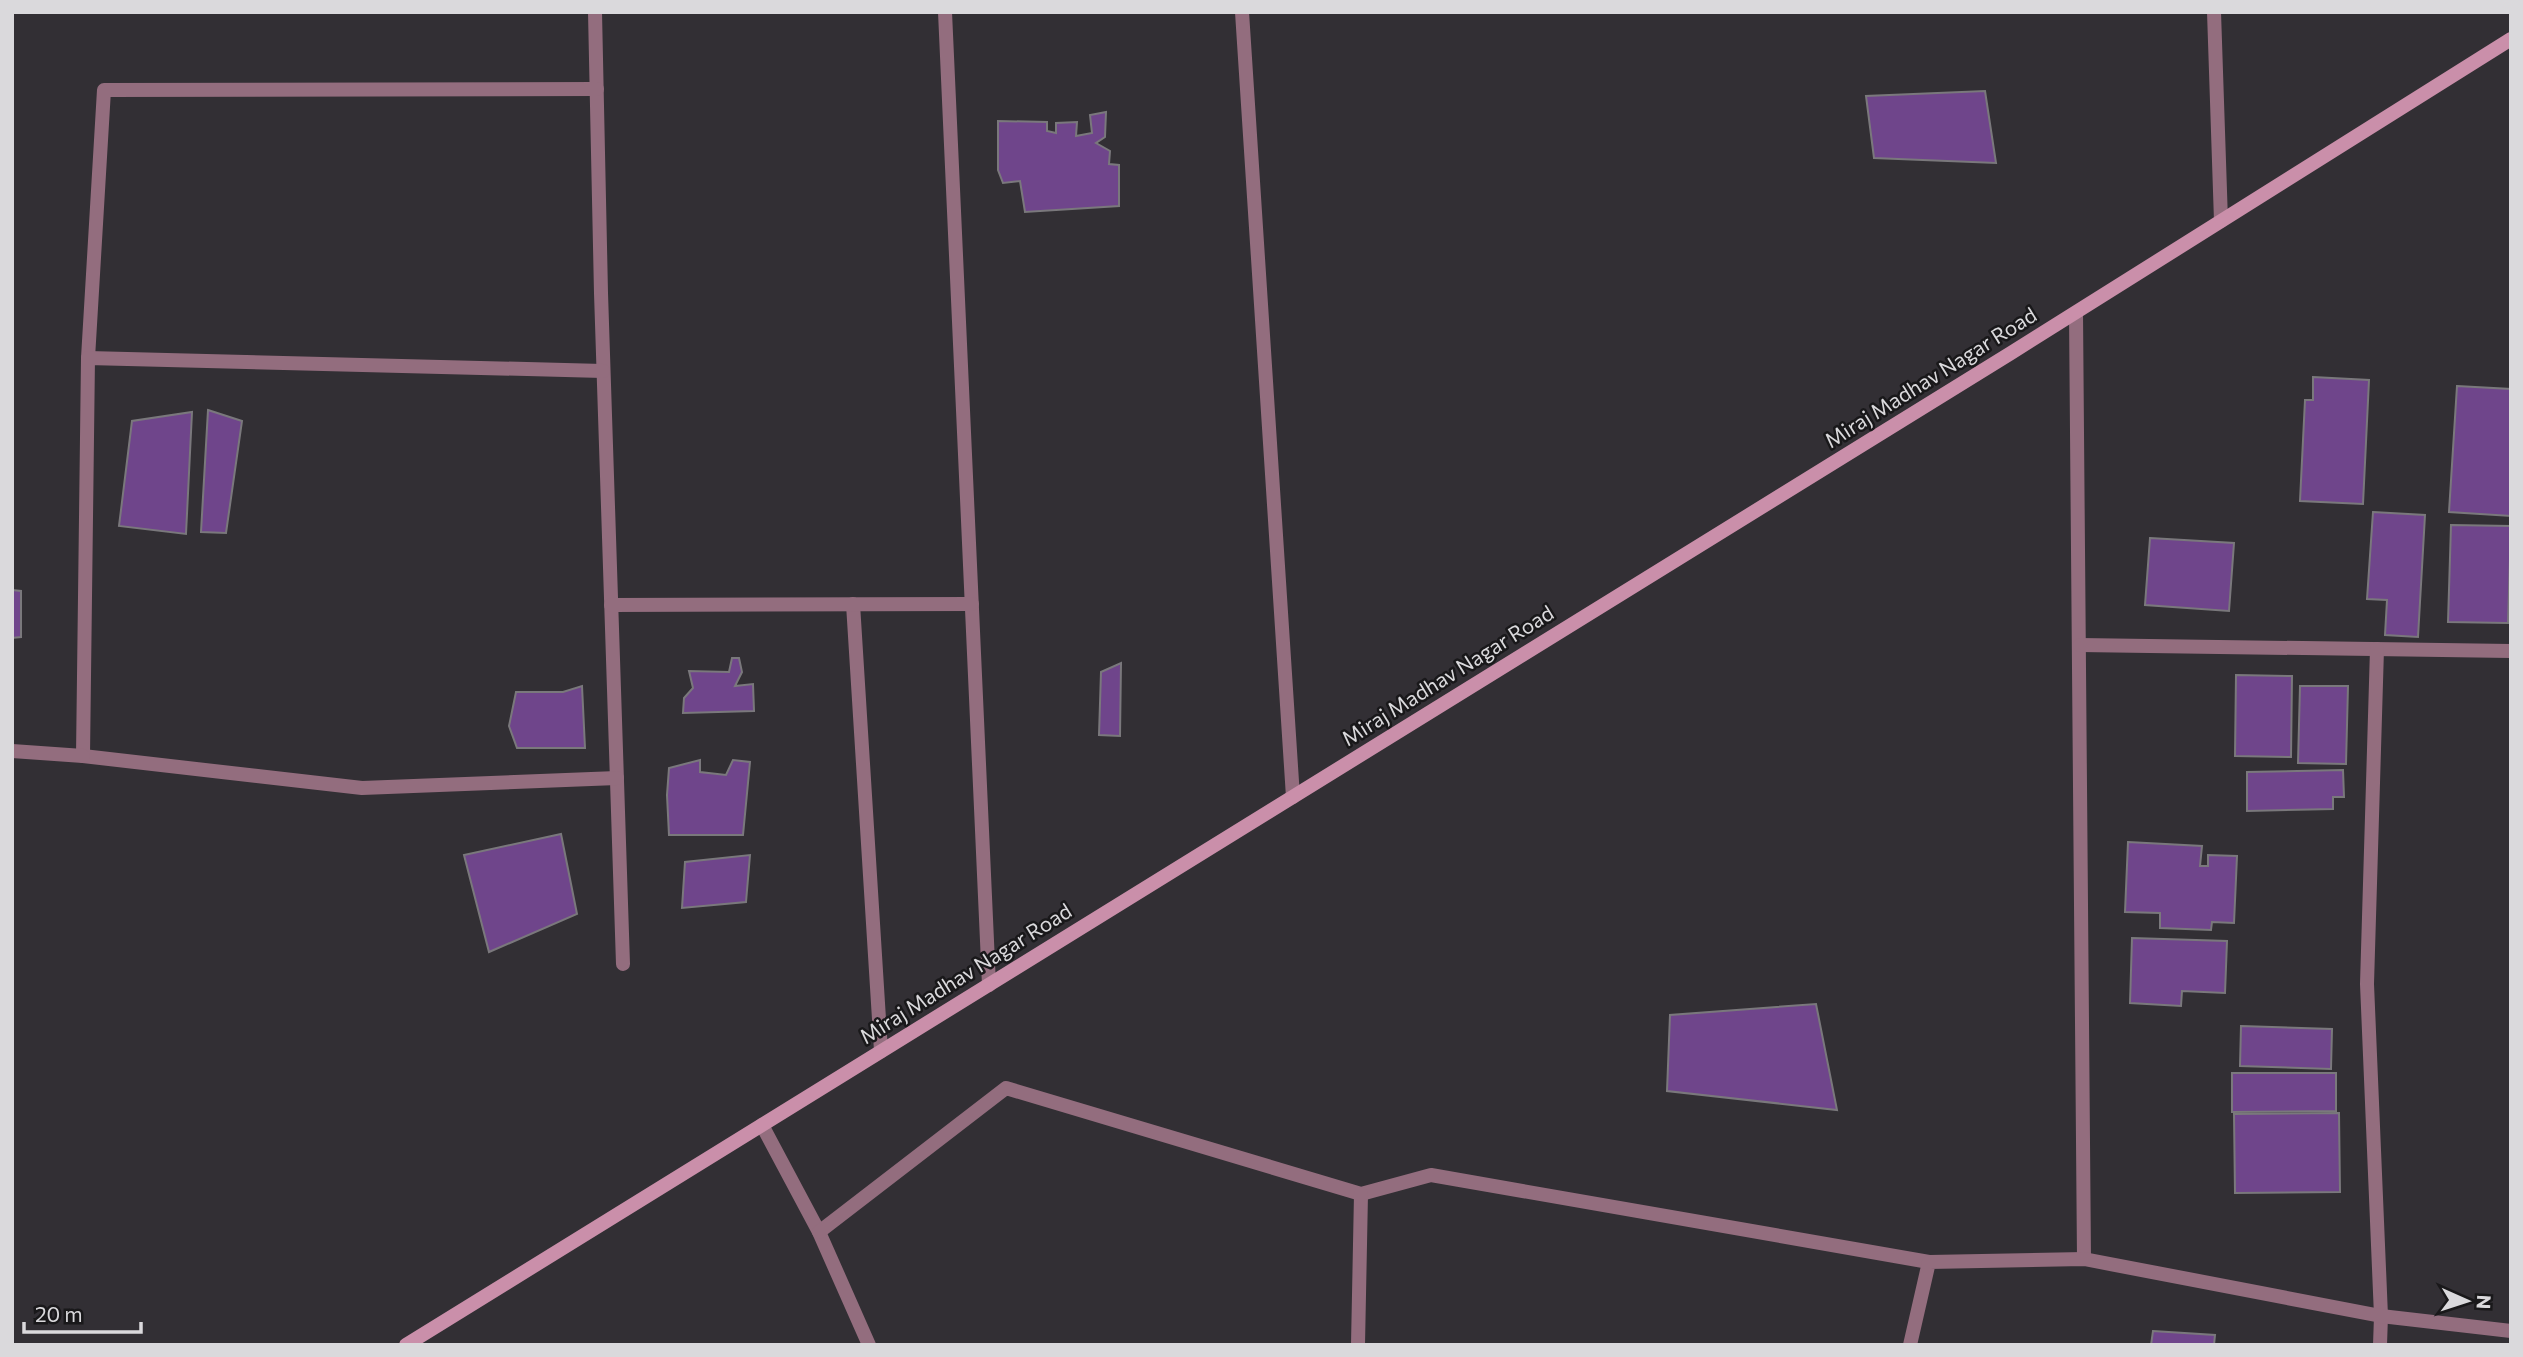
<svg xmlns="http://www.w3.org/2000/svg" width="2523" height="1357" viewBox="0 0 2523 1357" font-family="Commissioner,sans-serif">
  <rect width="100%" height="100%" fill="#322f34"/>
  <g fill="#6f458b" stroke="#7a787c" stroke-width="2">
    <polygon points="1985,91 1996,163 1874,158 1866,96"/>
    <polygon points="1106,112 1105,137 1096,143 1110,151 1109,164 1119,165 1119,206 1025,212 1020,181 1003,183 998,170 998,121 1047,122 1047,131 1056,133 1056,123 1077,122 1076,136 1092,133 1090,115"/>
    <polygon points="2313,377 2369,380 2363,504 2300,501 2305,400 2313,400"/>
    <polygon points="2457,386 2511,389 2511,516 2449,512"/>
    <polygon points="208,410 242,421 226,533 201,532"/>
    <polygon points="192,412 186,534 119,526 132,421"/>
    <polygon points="2373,512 2425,515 2418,637 2385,635 2387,600 2367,599"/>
    <polygon points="2451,525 2511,526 2508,623 2448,622"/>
    <polygon points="2150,538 2234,543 2229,611 2145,605"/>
    <polygon points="12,590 21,591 21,637 12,638"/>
    <polygon points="732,658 739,658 742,672 735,686 753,684 754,711 683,713 684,698 693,688 689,671 729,672"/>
    <polygon points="1121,663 1120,736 1099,735 1101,672"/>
    <polygon points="2236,675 2292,676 2291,757 2235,756"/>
    <polygon points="582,686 585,748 517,748 509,726 516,692 563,692"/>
    <polygon points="2300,686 2348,686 2346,764 2298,763"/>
    <polygon points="700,760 700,772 726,775 733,760 750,762 743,835 669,835 667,795 669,768"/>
    <polygon points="2343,770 2344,797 2333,797 2333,809 2247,811 2247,772"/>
    <polygon points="561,834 577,914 489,952 464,855"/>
    <polygon points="2128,842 2202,846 2200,866 2208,866 2208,855 2237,856 2234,923 2212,922 2211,930 2160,928 2160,913 2125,912"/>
    <polygon points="750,855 746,902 682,908 685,862"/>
    <polygon points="2132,938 2227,941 2225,993 2182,991 2181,1006 2130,1003"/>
    <polygon points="1816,1004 1837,1110 1667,1091 1670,1015"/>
    <polygon points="2241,1026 2332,1029 2331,1069 2240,1066"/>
    <polygon points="2232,1073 2336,1073 2336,1111 2232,1112"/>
    <polygon points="2339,1113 2340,1192 2235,1193 2234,1114"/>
    <polygon points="2153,1331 2215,1335 2214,1345 2151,1345"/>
  </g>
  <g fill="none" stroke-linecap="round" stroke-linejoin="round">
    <g stroke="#936d7e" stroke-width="14">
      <polyline points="595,12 601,293 623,964"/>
      <polyline points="945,12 989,985"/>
      <polyline points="1242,12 1293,797"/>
      <polyline points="2214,12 2221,221"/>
      <polyline points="2076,313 2084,1259"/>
      <polyline points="88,358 104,90 597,89"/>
      <polyline points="603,371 88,358 83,756 362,788 617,778"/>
      <polyline points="853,604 881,1051"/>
      <polyline points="611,605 972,604"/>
      <polyline points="2080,645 2511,651"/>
      <polyline points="2377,649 2367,984 2381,1316 2380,1345"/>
      <polyline points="12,751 83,756"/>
      <polyline points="762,1125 819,1232 869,1345"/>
      <polyline points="819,1232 1006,1088 1361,1194 1431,1175 1929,1262"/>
      <polyline points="1358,1345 1361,1194"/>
      <polyline points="1910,1345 1929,1262 2084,1259 2381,1316 2511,1331"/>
    </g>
    <polyline stroke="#ca8faa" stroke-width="14" points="406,1345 2011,353 2511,39"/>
  </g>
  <g text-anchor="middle" stroke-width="5" stroke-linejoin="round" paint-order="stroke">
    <g font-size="21" fill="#dad9dc" stroke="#19181a">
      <text transform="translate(1931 378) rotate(-32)" y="7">Miraj Madhav Nagar Road</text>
      <text transform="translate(1448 676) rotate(-32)" y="7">Miraj Madhav Nagar Road</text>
      <text transform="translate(966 974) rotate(-32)" y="7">Miraj Madhav Nagar Road</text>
    </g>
  </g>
  <rect width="2523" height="1357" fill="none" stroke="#dad9dc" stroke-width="28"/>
  <g transform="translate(2467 1301) rotate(93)" stroke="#19181a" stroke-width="5" paint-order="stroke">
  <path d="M0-5L12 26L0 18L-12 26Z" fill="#dad9dc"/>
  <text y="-10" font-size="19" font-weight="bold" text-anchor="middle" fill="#dad9dc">N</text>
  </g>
  <path d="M24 1322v10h117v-10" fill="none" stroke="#dad9dc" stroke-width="3.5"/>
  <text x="35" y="1322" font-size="21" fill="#dad9dc" stroke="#19181a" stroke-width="5" paint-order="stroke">20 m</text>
</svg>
